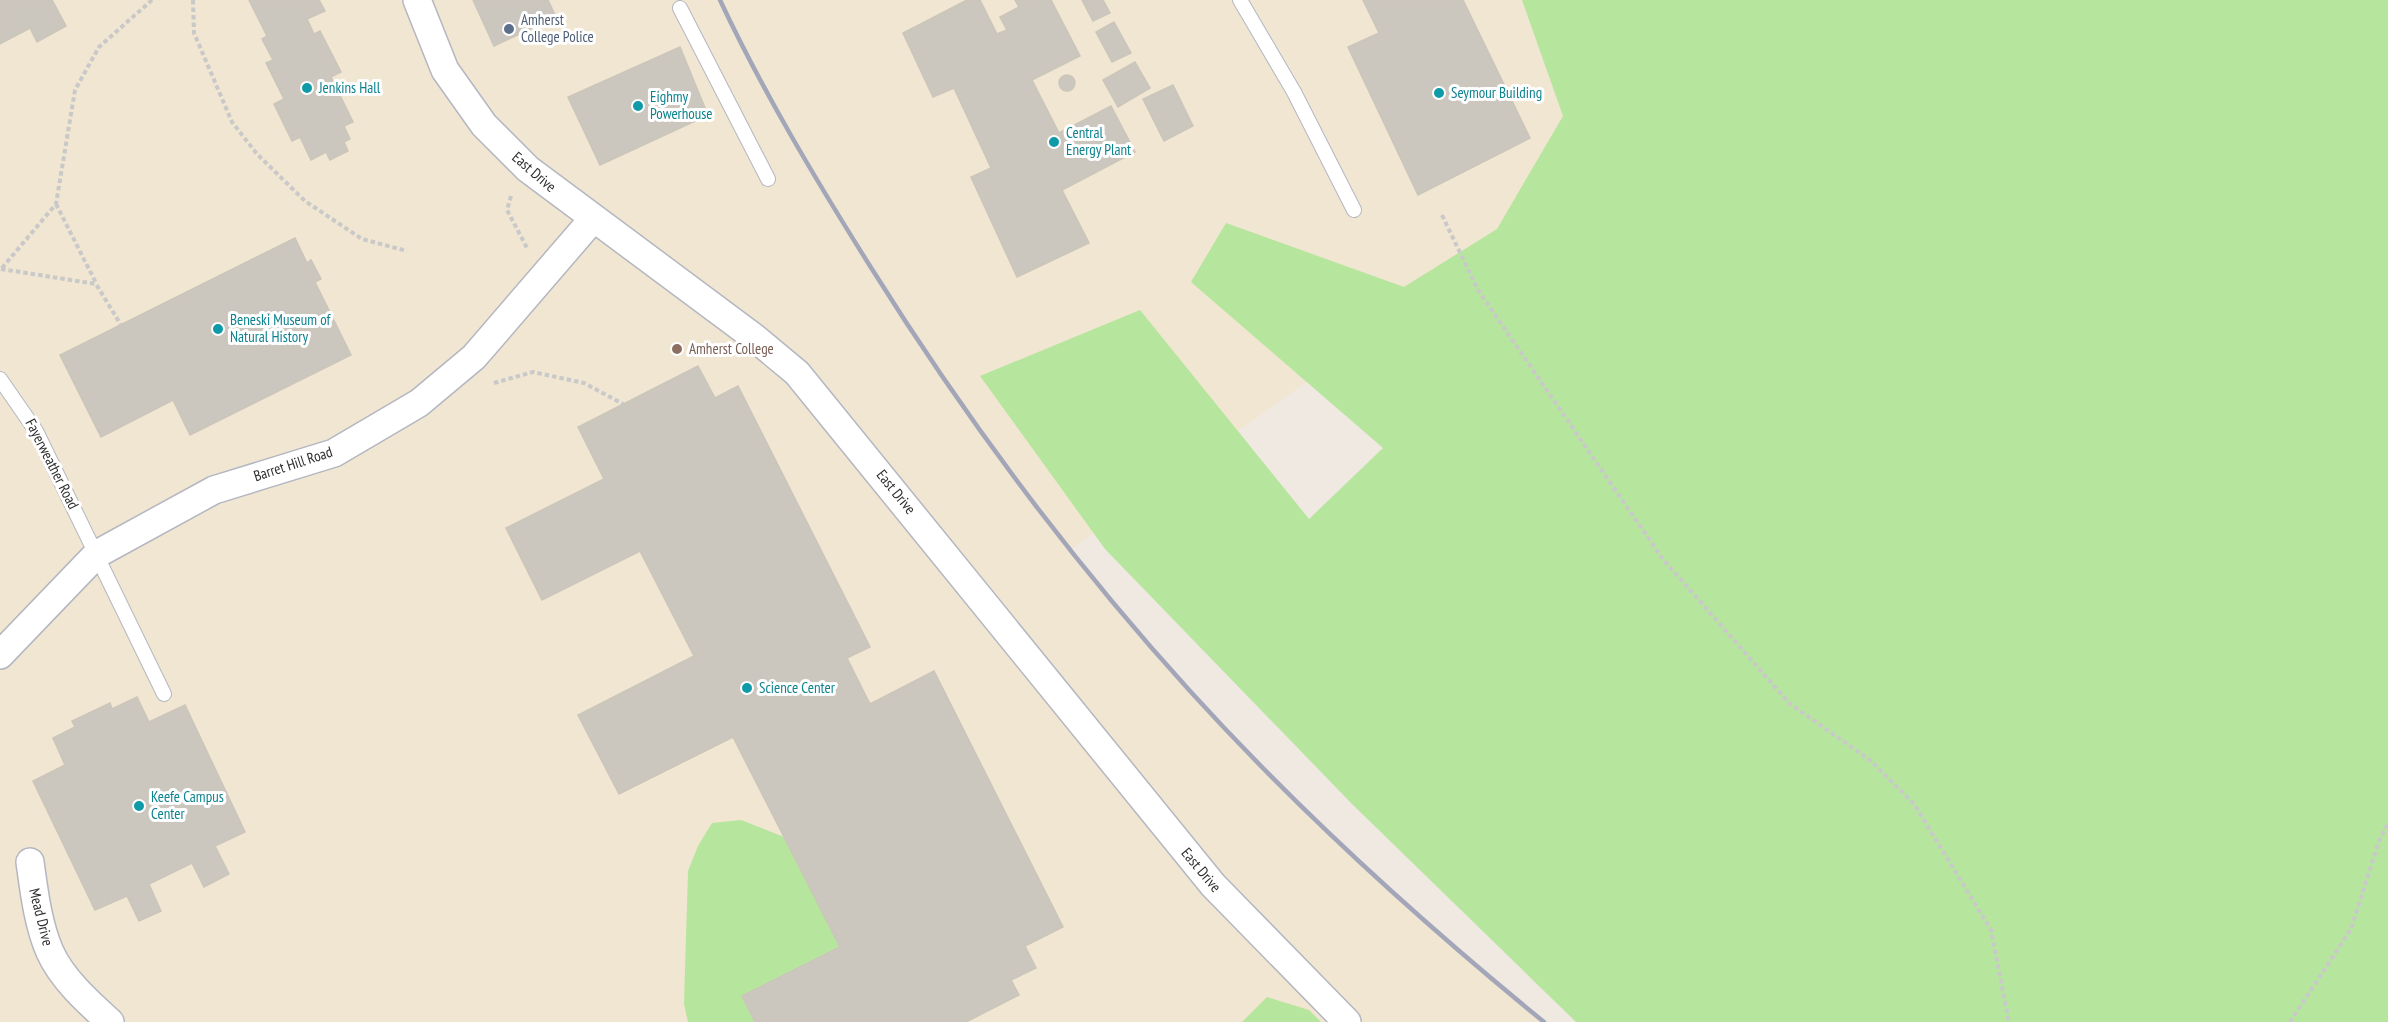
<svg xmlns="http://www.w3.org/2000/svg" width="2388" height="1022" viewBox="0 0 2388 1022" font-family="'PT Sans Narrow',sans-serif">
  <rect width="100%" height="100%" fill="#efe9e1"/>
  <polygon fill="#f0e6d1" points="0,0 1572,0 1638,147 1070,550 1190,691 1348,852 1544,1022 0,1022"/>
  <g fill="#b6e59e">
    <polygon points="1522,0 2388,0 2388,1022 1576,1022 1352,804 1105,549 980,376 1140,310 1309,519 1383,448 1191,282 1226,223 1404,287 1497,229 1563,116"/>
    <polygon points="741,820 784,837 840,947 742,996 755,1022 688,1022 684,1004 688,871 698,846 712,823"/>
    <polygon points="1267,997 1309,1010 1321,1022 1242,1022"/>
  </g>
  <g fill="#cbc7bf" stroke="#cbc5ba" stroke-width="1.5">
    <polygon points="0,0 52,0 66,26 37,42 30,28 0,44"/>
    <polygon points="249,0 319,0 325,11 307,19 314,34 320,31 341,72 331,77 353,122 344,126 350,139 344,142 348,151 330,160 326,152 311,160 300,137 292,141 274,104 284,99 266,63 273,60 262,39 267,36"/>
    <polygon points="473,0 548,0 556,17 494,46"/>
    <polygon points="967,0 980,0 997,34 1007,30 1000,17 1019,7 1015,0 1051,0 1080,56 1032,80 1059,133 1111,106 1135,152 1062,190 1089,243 1017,277 971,177 991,168 954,88 933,97 903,33"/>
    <polygon points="1082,0 1103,0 1110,13 1093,21"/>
    <polygon points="1363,0 1463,0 1530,138 1418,195 1348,47 1379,33"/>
    <polygon points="1114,22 1131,53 1112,62 1096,32"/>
    <polygon points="680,47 708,115 600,165 568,97"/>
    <polygon points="1135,62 1150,88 1118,107 1103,80"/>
    <circle cx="1067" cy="83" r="8"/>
    <polygon points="1173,85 1193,126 1164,141 1143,99"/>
    <polygon points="295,238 307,263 311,260 321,279 315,282 351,355 190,435 173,400 101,437 60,355"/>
    <polygon points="698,366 715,398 738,386 870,647 847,658 870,704 934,671 1063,927 1025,946 1036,968 1011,980 1019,995 966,1022 755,1022 742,996 840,947 733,737 619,794 578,715 694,656 640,551 542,600 506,528 604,479 578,427"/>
    <polygon points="137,697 149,722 185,705 245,832 215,846 229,874 204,887 192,863 149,884 161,911 139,921 127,896 95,910 33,781 65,765 53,738 75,727 72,721 110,703 112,709"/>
  </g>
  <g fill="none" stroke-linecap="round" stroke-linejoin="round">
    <g stroke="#b4b7c1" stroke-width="16">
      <g id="lane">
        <polyline points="1240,0 1294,92 1354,210"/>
        <polyline points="680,8 768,179"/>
        <polyline points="0,379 36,431 164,694"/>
      </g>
    </g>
    <g stroke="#b4b7c1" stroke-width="30">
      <g id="street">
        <polyline points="417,0 445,70 484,125 528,169 755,338 797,373 1213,885 1347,1022"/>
        <polyline points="0,655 97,554 214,490 334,453 419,403 474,357 592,220"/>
        <path d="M30 862C34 891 38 925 50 952 62 979 89 1003 110 1022"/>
      </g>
    </g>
    <g stroke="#c9c9c9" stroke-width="4" stroke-dasharray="4.5 3" stroke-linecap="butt">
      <polyline points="193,0 194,33 232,122 257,154 305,201 362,239 407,251"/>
      <polyline points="511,196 507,210 527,248"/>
      <polyline points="56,204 96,283"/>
      <polyline points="1442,215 1478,290 1662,558 1789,703 1871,761 1914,804 1991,930 2009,1022"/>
      <polyline points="2,268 56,204 75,90 99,47 152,0"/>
      <polyline points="1,269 96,284 121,325"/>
      <polyline points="494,383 533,372 584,383 623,404"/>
      <polyline points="2290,1022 2351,929 2379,841 2388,823"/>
    </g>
    <use href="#lane" stroke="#fff" stroke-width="14"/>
    <use href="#street" stroke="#fff" stroke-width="27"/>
    <path stroke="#a3a6b8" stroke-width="4.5" d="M720 0C763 92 816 180 870 266 964 416 1070 559 1190 691 1298 810 1419 920 1544 1022"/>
  </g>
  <circle fill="#5c6f8a" stroke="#fff" stroke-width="2" cx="509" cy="29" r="6"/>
  <g fill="#0f9aa8" stroke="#fff" stroke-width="2">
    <circle cx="307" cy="88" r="6"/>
    <circle cx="1439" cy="93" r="6"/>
    <circle cx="638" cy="106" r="6"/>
    <circle cx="1054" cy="142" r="6"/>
    <circle cx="218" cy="329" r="6"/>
    <circle cx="747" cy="688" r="6"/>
    <circle cx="139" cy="806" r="6"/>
  </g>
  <circle fill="#8d6e63" stroke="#fff" stroke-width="2" cx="677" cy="349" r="6"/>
  <g text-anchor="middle" stroke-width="6" stroke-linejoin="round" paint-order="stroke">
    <g font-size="15" fill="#4e5e75" stroke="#fff" text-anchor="start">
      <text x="521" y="25">Amherst<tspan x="521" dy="17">College Police</tspan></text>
    </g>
    <g font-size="15" fill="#0d838f" stroke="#fff" text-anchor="start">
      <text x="319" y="93">Jenkins Hall</text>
      <text x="1451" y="98">Seymour Building</text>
      <text x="650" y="102">Eighmy<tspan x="650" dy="17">Powerhouse</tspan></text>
      <text x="1066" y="138">Central<tspan x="1066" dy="17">Energy Plant</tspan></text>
      <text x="230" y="325">Beneski Museum of<tspan x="230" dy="17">Natural History</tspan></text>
      <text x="759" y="693">Science Center</text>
      <text x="151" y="802">Keefe Campus<tspan x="151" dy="17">Center</tspan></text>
    </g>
    <g font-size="15" fill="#2e2e2e" stroke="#fff">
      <text transform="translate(534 172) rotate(41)" y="5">East Drive</text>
      <text transform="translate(52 464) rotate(63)" y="5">Fayerweather Road</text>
      <text transform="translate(293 464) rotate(-18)" y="5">Barret Hill Road</text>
      <text transform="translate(896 492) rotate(51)" y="5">East Drive</text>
      <text transform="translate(1201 870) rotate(50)" y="5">East Drive</text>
      <text transform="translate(41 917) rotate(76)" y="5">Mead Drive</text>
    </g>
    <g font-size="15" fill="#785e54" stroke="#fff" text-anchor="start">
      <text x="689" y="354">Amherst College</text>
    </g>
  </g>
</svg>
